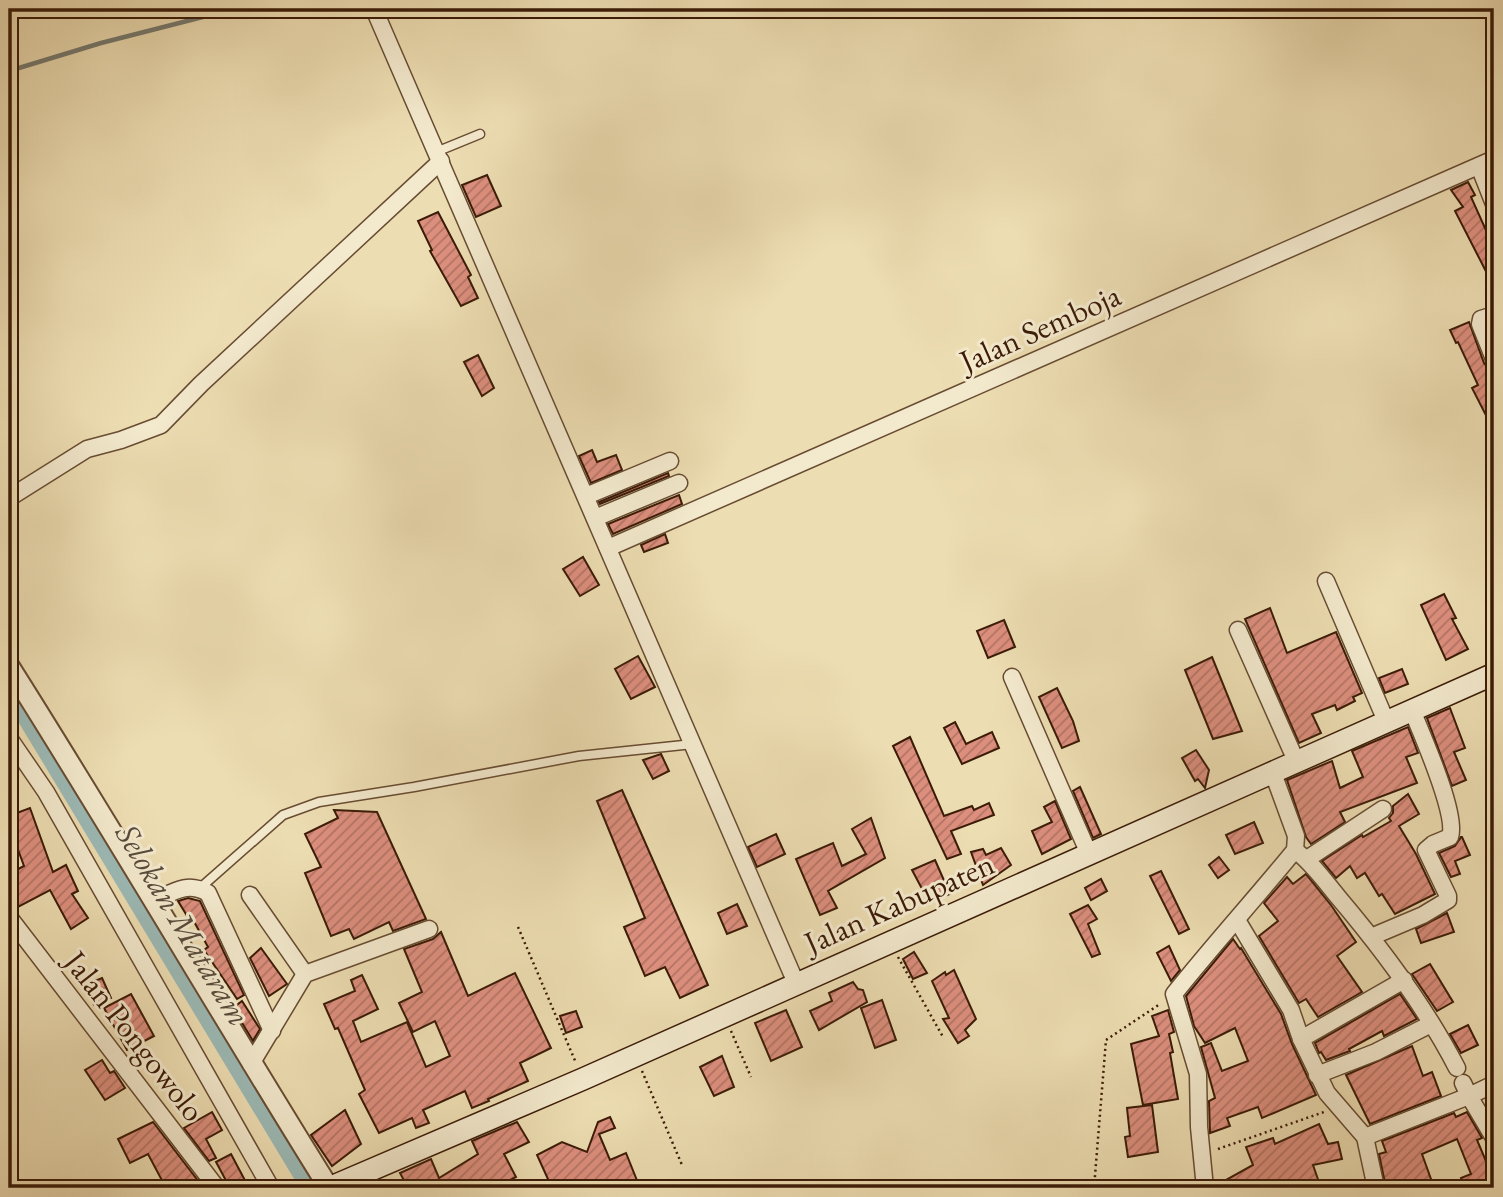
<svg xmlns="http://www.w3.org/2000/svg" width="1503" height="1197" viewBox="0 0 1503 1197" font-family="'EB Garamond',serif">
  <defs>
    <pattern id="building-hatch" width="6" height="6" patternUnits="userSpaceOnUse" patternTransform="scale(1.75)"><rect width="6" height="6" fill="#dd8f7e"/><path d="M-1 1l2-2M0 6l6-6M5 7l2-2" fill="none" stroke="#b47465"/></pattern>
  </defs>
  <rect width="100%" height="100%" fill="#edddb2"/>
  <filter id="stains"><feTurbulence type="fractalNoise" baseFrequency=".00286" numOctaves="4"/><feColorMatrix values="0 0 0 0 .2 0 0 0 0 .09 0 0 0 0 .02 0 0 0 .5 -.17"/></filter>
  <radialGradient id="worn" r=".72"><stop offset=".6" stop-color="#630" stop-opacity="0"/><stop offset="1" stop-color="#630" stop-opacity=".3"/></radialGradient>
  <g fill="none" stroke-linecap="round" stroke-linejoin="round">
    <polyline stroke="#757a70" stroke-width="4.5" points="9,71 101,43 234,9"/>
    <polyline stroke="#9cbab6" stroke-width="16" points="9,691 309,1188"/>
  </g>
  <g fill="url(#building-hatch)" stroke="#3b1b07" stroke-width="2">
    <polygon points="487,175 501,206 476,217 462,185"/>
    <polygon points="1468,182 1475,195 1471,197 1494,248 1494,287 1455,211 1463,207 1451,190"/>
    <polygon points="438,212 471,275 468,277 478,298 461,306 430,251 432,250 418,221"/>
    <polygon points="1469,322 1484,363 1488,368 1494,369 1494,431 1472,388 1478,385 1458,342 1456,343 1450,330"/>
    <polygon points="478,355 494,388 482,396 464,362"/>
    <polygon points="592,450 597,462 616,455 622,470 591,483 579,456"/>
    <polygon points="668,473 669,476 600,504 599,502"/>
    <polygon points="679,495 682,504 613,534 608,524"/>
    <polygon points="665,534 668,543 644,552 641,545"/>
    <polygon points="583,557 599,585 580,596 563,569"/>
    <polygon points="1444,594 1456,618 1452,619 1468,649 1446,660 1421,605"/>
    <polygon points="1270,608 1287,653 1336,632 1362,693 1353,697 1355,701 1337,710 1335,705 1312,714 1321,733 1299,743 1245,619"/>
    <polygon points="1004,620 1015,647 988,658 977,631"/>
    <polygon points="638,656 655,687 631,699 615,669"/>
    <polygon points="1212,657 1242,731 1213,739 1185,670"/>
    <polygon points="1402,669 1408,684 1385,693 1379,678"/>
    <polygon points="1057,688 1073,721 1079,741 1062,748 1039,697"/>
    <polygon points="1450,708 1465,748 1454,752 1466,780 1452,786 1427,718"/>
    <polygon points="955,722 966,744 992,732 999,748 962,764 944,728"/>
    <polygon points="1408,727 1418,753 1406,757 1417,783 1340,812 1345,822 1311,844 1306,837 1287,780 1332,761 1340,788 1363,777 1352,751"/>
    <polygon points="910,737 944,816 972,806 974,810 989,803 994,815 951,831 961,854 947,859 893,746"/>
    <polygon points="1196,750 1209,770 1205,788 1198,779 1195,781 1182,758"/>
    <polygon points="661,754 669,771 653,779 643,760"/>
    <polygon points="1080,787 1101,834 1093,838 1073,791"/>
    <polygon points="622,790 708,985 680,998 665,967 645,976 624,927 645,918 597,801"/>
    <polygon points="1408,794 1419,814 1399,826 1416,854 1435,894 1395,914 1382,894 1379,896 1365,873 1357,878 1350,866 1336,878 1322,861 1362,835 1363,837 1391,821 1389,818 1393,813 1393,806"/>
    <polygon points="1055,801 1071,839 1042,854 1032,831 1052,822 1044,807"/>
    <polygon points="30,808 53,872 66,865 78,891 72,894 88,918 71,929 50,890 18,907 11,893 16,890 9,874 24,866 9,825 9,816"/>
    <polygon points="334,810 377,812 426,919 393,931 389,922 354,939 349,929 331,936 305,873 321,867 305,834 338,818"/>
    <polygon points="871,818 885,858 828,891 837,908 820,915 796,859 833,843 842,866 866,854 852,829"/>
    <polygon points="1254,822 1263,843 1235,854 1226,835"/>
    <polygon points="776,834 785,854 757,867 748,847"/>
    <polygon points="1461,837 1462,837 1470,855 1455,861 1460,874 1451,877 1439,853 1455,846"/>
    <polygon points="1001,848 1011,865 983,885 971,852 983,849 986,855"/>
    <polygon points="1219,857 1229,870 1218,878 1209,865"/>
    <polygon points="935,860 950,894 929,902 912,870"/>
    <polygon points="1161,871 1189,929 1179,934 1150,876"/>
    <polygon points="1306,874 1331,905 1356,942 1337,956 1362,992 1318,1017 1306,999 1299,1003 1259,936 1278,921 1264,903 1287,877 1293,884"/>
    <polygon points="1101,879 1107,891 1091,900 1085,888"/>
    <polygon points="188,898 200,901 244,995 237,999 204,950 208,947 192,918 189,919 178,901"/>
    <polygon points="737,904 747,926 727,934 718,913"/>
    <polygon points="1088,905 1097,919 1088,924 1100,954 1092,957 1070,914"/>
    <polygon points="1447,913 1454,932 1421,943 1416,929"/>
    <polygon points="441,932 468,996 515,973 551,1048 520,1063 528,1081 488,1099 489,1101 472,1108 465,1091 423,1110 429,1123 416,1128 412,1118 379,1133 359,1094 365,1090 338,1028 335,1029 324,1004 355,991 351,980 362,975 378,1009 353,1021 361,1042 407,1022 426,1067 450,1056 435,1021 413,1032 399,1003 422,992 404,949 433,939"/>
    <polygon points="1233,939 1240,949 1241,948 1281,1014 1292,1044 1316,1095 1262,1118 1258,1107 1227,1118 1230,1126 1210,1133 1209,1101 1215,1098 1201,1047 1211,1043 1222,1071 1248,1061 1235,1028 1205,1043 1194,1026 1186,996"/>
    <polygon points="1169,946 1180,970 1171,981 1157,953"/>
    <polygon points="261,948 287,984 269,996 250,958"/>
    <polygon points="914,952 927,973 913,979 903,959"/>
    <polygon points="1430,964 1453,1002 1437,1011 1412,974"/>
    <polygon points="954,970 976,1019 965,1030 969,1036 958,1043 943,1019 949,1018 932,981 945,972 946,975"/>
    <polygon points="102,978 111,998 94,1005 85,985"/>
    <polygon points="853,982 858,989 863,990 867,1002 819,1030 810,1011 832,1001 829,993"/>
    <polygon points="131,994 154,1036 127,1050 104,1008"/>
    <polygon points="1400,994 1417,1019 1384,1036 1382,1031 1349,1049 1350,1051 1326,1060 1321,1052 1319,1053 1315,1043"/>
    <polygon points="882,1000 896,1040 875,1048 861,1008"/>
    <polygon points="242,1001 260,1029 253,1041 233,1008"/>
    <polygon points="786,1010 802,1047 771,1061 755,1023"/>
    <polygon points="1168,1010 1174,1032 1169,1034 1173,1052 1170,1053 1178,1099 1143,1105 1131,1044 1159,1036 1152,1016"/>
    <polygon points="576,1011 582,1027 566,1033 560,1016"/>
    <polygon points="1468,1025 1478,1045 1461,1053 1450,1034"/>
    <polygon points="1412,1046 1423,1076 1432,1072 1441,1096 1370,1124 1346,1075"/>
    <polygon points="722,1056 734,1087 714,1096 700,1067"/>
    <polygon points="102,1060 110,1073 114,1071 125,1088 105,1100 85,1070"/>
    <polygon points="1152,1105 1158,1152 1128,1157 1125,1137 1130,1136 1127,1108"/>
    <polygon points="345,1110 361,1144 332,1166 311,1135"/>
    <polygon points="212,1112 222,1130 206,1139 216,1158 209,1161 184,1128"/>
    <polygon points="1467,1112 1482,1138 1477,1140 1488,1166 1494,1163 1494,1188 1466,1188 1461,1178 1471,1174 1457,1139 1422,1154 1432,1182 1415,1188 1386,1188 1379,1154 1386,1152 1382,1141 1454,1113 1456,1117"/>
    <polygon points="610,1117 615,1128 599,1134 610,1160 626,1153 640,1188 552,1188 537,1155 562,1142 587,1152 598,1122"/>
    <polygon points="153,1122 199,1182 202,1188 166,1188 148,1154 130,1163 118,1139"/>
    <polygon points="517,1122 529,1142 504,1154 516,1177 494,1188 408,1188 400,1173 431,1159 439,1178 478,1154 472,1141"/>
    <polygon points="1319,1124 1328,1144 1338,1142 1342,1159 1313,1165 1321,1188 1215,1188 1215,1186 1253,1165 1246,1147 1273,1138 1275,1144"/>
    <polygon points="231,1154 249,1188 230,1188 216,1162"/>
  </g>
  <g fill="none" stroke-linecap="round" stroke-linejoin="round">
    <g stroke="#684c32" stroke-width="11">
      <g id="service">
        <polyline points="436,152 480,134"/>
        <polyline points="199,889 283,815 319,802 414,787 579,756 693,744"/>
      </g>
    </g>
    <g stroke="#684c32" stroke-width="19">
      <g id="minor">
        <polyline points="374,9 796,983"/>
        <polyline points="1479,166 1494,204"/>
        <polyline points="1494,315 1481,319 1480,324 1494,359"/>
        <polyline points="586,496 670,461"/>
        <polyline points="9,498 87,449 121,440 161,425 201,384 441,161"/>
        <polyline points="595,518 679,483"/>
        <polyline points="608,548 1494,159"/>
        <polyline points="1326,581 1386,721"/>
        <polyline points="1238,630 1297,763"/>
        <polyline points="1012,677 1089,854"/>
        <polyline points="9,738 46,792 271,1188"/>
        <path d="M1295 850C1312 863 1324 880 1338 897 1383 950 1425 1006 1457 1068"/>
        <polyline points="1307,859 1383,809"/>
        <polyline points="250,895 305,974"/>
        <path d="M154 901C173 892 187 881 208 893L272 1031"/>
        <polyline points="9,917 217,1188"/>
        <polyline points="1237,920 1291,1010 1301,1039 1327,1093 1365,1137 1376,1188"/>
        <path d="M1371 937 1423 915 1448 900V896L1426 850 1433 844 1450 837C1458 815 1422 735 1412 710"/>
        <polyline points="1301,1039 1404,980"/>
        <polyline points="251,1064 305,974 429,929"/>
        <polyline points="1317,1075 1376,1052 1431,1024"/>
        <polyline points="1463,1083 1469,1096 1494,1138"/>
        <polyline points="1365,1137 1469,1096 1494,1084"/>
        <path d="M1205 1188 1199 1127 1198 1074 1174 994C1213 945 1255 899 1295 850L1296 836 1273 773"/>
      </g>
    </g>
    <g stroke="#684c32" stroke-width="23">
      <path id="tertiary" d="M9 666C118 838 221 1015 329 1188"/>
    </g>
    <g stroke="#3b1b07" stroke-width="24">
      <polyline id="secondary" points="329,1188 583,1079 1494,674"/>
    </g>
    <g stroke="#3b1b07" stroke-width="2.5" stroke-dasharray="2 3.5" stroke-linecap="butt">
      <polyline points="518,927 576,1063"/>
      <polyline points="898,957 943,1037"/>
      <polyline points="731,1031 751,1077"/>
      <polyline points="642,1071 682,1165"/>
      <polyline points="1218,1149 1324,1112"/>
      <polyline points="1094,1188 1106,1040 1160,1004"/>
    </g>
    <use href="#service" stroke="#f3e9cd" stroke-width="8"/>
    <use href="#minor" stroke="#f3e9cd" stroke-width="16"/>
    <use href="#tertiary" stroke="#f3e9cd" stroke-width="19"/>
    <use href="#secondary" stroke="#f3e9cd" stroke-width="21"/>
  </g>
  <g text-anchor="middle" stroke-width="6" stroke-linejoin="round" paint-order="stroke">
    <g font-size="32" fill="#3b1b07" stroke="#f3e9cd">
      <text transform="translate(1040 328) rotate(-24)" y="11">Jalan Semboja</text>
      <text transform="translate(899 903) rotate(-24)" y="11">Jalan Kabupaten</text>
      <text transform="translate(135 1036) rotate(52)" y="11">Jalan Pongowolo</text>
    </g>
    <g font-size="33" font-style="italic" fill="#584b3c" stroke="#f3e9cd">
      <text transform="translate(184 924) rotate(59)" y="12">Selokan Mataram</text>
    </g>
  </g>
  <rect width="1503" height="1197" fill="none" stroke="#edddb2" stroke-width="35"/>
  <rect x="10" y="10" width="1482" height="1176" fill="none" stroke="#3b1b07" stroke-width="3.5"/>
  <rect x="18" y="18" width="1468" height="1162" fill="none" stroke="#3b1b07" stroke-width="2"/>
  <rect width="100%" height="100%" filter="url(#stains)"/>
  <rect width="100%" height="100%" fill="url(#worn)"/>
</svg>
